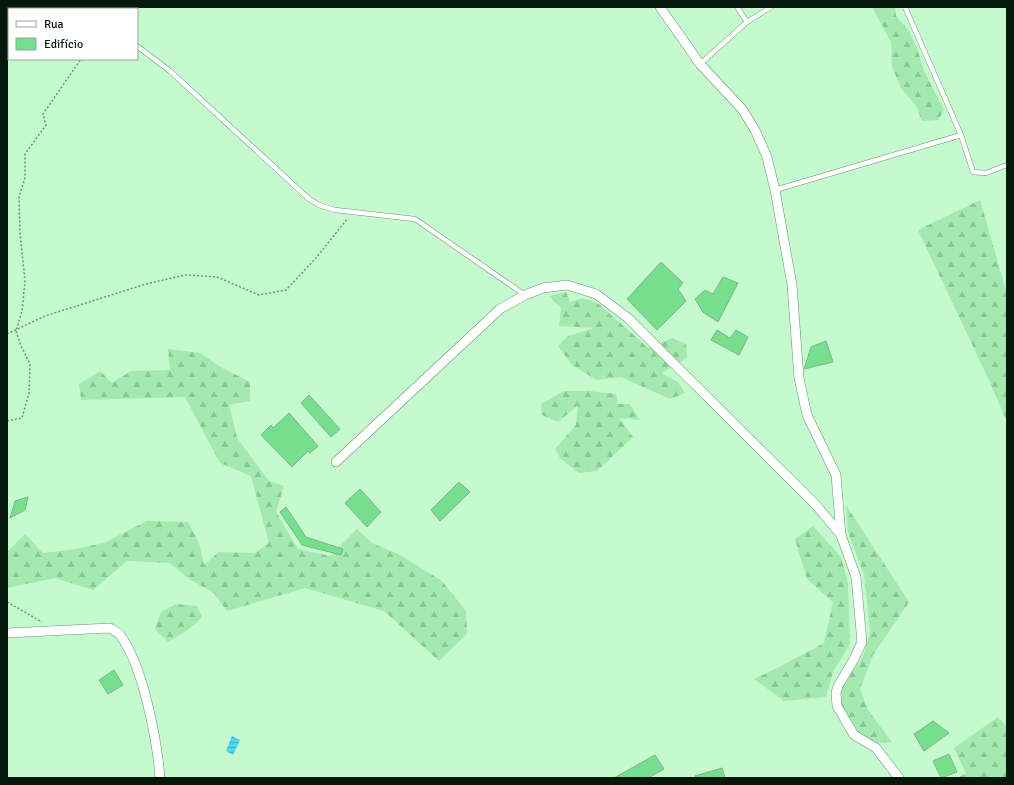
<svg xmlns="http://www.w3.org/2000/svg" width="1014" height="785" viewBox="0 0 1014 785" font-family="Signika,sans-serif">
  <defs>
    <pattern id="forest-firs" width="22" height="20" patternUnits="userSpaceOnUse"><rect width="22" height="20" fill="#a4e9b0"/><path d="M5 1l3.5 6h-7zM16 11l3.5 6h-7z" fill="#8cc796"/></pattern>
    <pattern id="water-rules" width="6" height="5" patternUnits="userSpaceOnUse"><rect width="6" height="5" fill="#4cd7ec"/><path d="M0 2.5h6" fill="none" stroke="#41b8c9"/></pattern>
  </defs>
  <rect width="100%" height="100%" fill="#c5f9ce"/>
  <g fill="url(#forest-firs)">
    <polygon points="872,7 895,7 896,16 909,31 918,51 924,71 944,110 938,120 922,121 916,106 901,88 892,67 891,42"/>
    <polygon points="980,200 1007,294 1007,422 988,378 918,230"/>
    <polygon points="566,292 570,302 583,298 599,304 648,348 672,338 686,344 687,358 662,373 678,382 685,393 670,399 621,377 597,380 572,365 558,346 568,336 594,328 559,326 561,308 549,296"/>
    <polygon points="168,349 200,353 219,366 250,382 250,401 229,405 237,438 269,481 284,486 276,512 298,549 330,556 357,529 372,543 400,555 442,581 466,611 467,634 439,661 384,611 305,588 227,611 214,593 189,579 170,563 127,561 93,590 55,578 7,588 7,552 25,534 43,553 70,550 104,543 147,521 188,522 199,543 204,565 219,552 255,553 269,543 251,476 220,463 185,397 81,400 79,384 100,371 112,383 131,371 170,370"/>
    <polygon points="564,391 589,391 616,394 618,404 630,404 640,420 619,418 633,437 597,471 579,473 560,458 555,449 576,425 578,405 558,422 542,415 541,404"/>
    <polygon points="846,505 909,602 873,655 860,689 868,710 892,742 875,743 859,732 850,725 841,703 842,686 863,657 870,632 864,575 848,532"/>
    <polygon points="813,526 841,557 848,583 850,644 833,672 826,697 784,701 754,679 781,666 824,643 833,602 807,579 795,539"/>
    <polygon points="176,604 197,606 202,617 188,630 168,642 155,629 161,612"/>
    <polygon points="998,717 1007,727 1007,778 958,778 966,773 954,748"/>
  </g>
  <polygon fill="url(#water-rules)" points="232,736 240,740 233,755 226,751"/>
  <g fill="#76df8e" stroke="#82b38a">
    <polygon points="661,262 683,283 678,289 686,301 657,330 627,299"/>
    <polygon points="723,277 738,283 718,322 703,312 695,299 705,290 713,294"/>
    <polygon points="717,330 730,338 736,330 748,337 739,355 711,340"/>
    <polygon points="826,341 833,362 804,369 811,347"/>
    <polygon points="309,395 340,429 331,437 301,403"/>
    <polygon points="289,413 318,446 310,453 308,451 292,467 261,435 271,425 273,428"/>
    <polygon points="459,482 470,492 440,521 431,510"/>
    <polygon points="360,489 381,512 367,527 345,503"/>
    <polygon points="28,497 25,510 10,518 15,501"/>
    <polygon points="286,507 306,537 343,549 341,555 302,545 280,512"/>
    <polygon points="114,670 123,685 108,694 99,680"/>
    <polygon points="933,721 949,733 924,751 914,734"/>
    <polygon points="949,754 957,772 941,778 933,761"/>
    <polygon points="655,755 664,769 648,778 614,778"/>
    <polygon points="722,768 725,778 696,778 695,776"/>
  </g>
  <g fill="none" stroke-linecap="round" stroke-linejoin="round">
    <g stroke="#66966f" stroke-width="5.5">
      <g id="lane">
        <polyline points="90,7 93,9"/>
        <polyline points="737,7 747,22"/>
        <polyline points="905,7 961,135 973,172 986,173 1007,165"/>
        <polyline points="137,46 170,71 309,199 319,205 335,210 415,219 525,295"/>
        <polyline points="700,64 747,22 771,7"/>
        <polyline points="775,190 961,135"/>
      </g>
    </g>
    <g stroke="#66966f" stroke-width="10">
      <g id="street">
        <polyline points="660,7 700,64 742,109 755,130 767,157 775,190 792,285 799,378 807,415 836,475 841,535"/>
        <polyline points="336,462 500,309 525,295 543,288 567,285 596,294 628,318 816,505 841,535 856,577 862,642 854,659 838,686 836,693 837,706 854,735 876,748 899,778"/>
        <path d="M7 633 110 628C113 630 118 632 120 635 143 665 157 740 160 778"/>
      </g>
    </g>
    <g stroke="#709577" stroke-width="1.5" stroke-dasharray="2 2" stroke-linecap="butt">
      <polyline points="7,334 45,316 146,284 185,275 217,277 259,295 286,290 316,258 348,218"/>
      <polyline points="7,421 22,418 29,393 30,364 21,346 16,331 22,311 25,281 20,233 19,197 25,178 25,154 46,125 43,114 81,59"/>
      <polyline points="7,602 42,622"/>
    </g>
    <use href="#lane" stroke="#fff" stroke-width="4.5"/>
    <use href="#street" stroke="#fff" stroke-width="9"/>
  </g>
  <rect width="1014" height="785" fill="none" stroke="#051809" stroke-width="16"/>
  <rect x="8" y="8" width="130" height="52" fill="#ffffff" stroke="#9ba39d"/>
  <rect x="16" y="21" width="20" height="6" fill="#ffffff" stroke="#9ba39d"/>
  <text x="44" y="28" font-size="12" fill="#051809">Rua</text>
  <rect x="16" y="38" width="20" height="12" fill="#76df8e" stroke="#9ba39d"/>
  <text x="44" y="48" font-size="12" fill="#051809">Edifício</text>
</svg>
